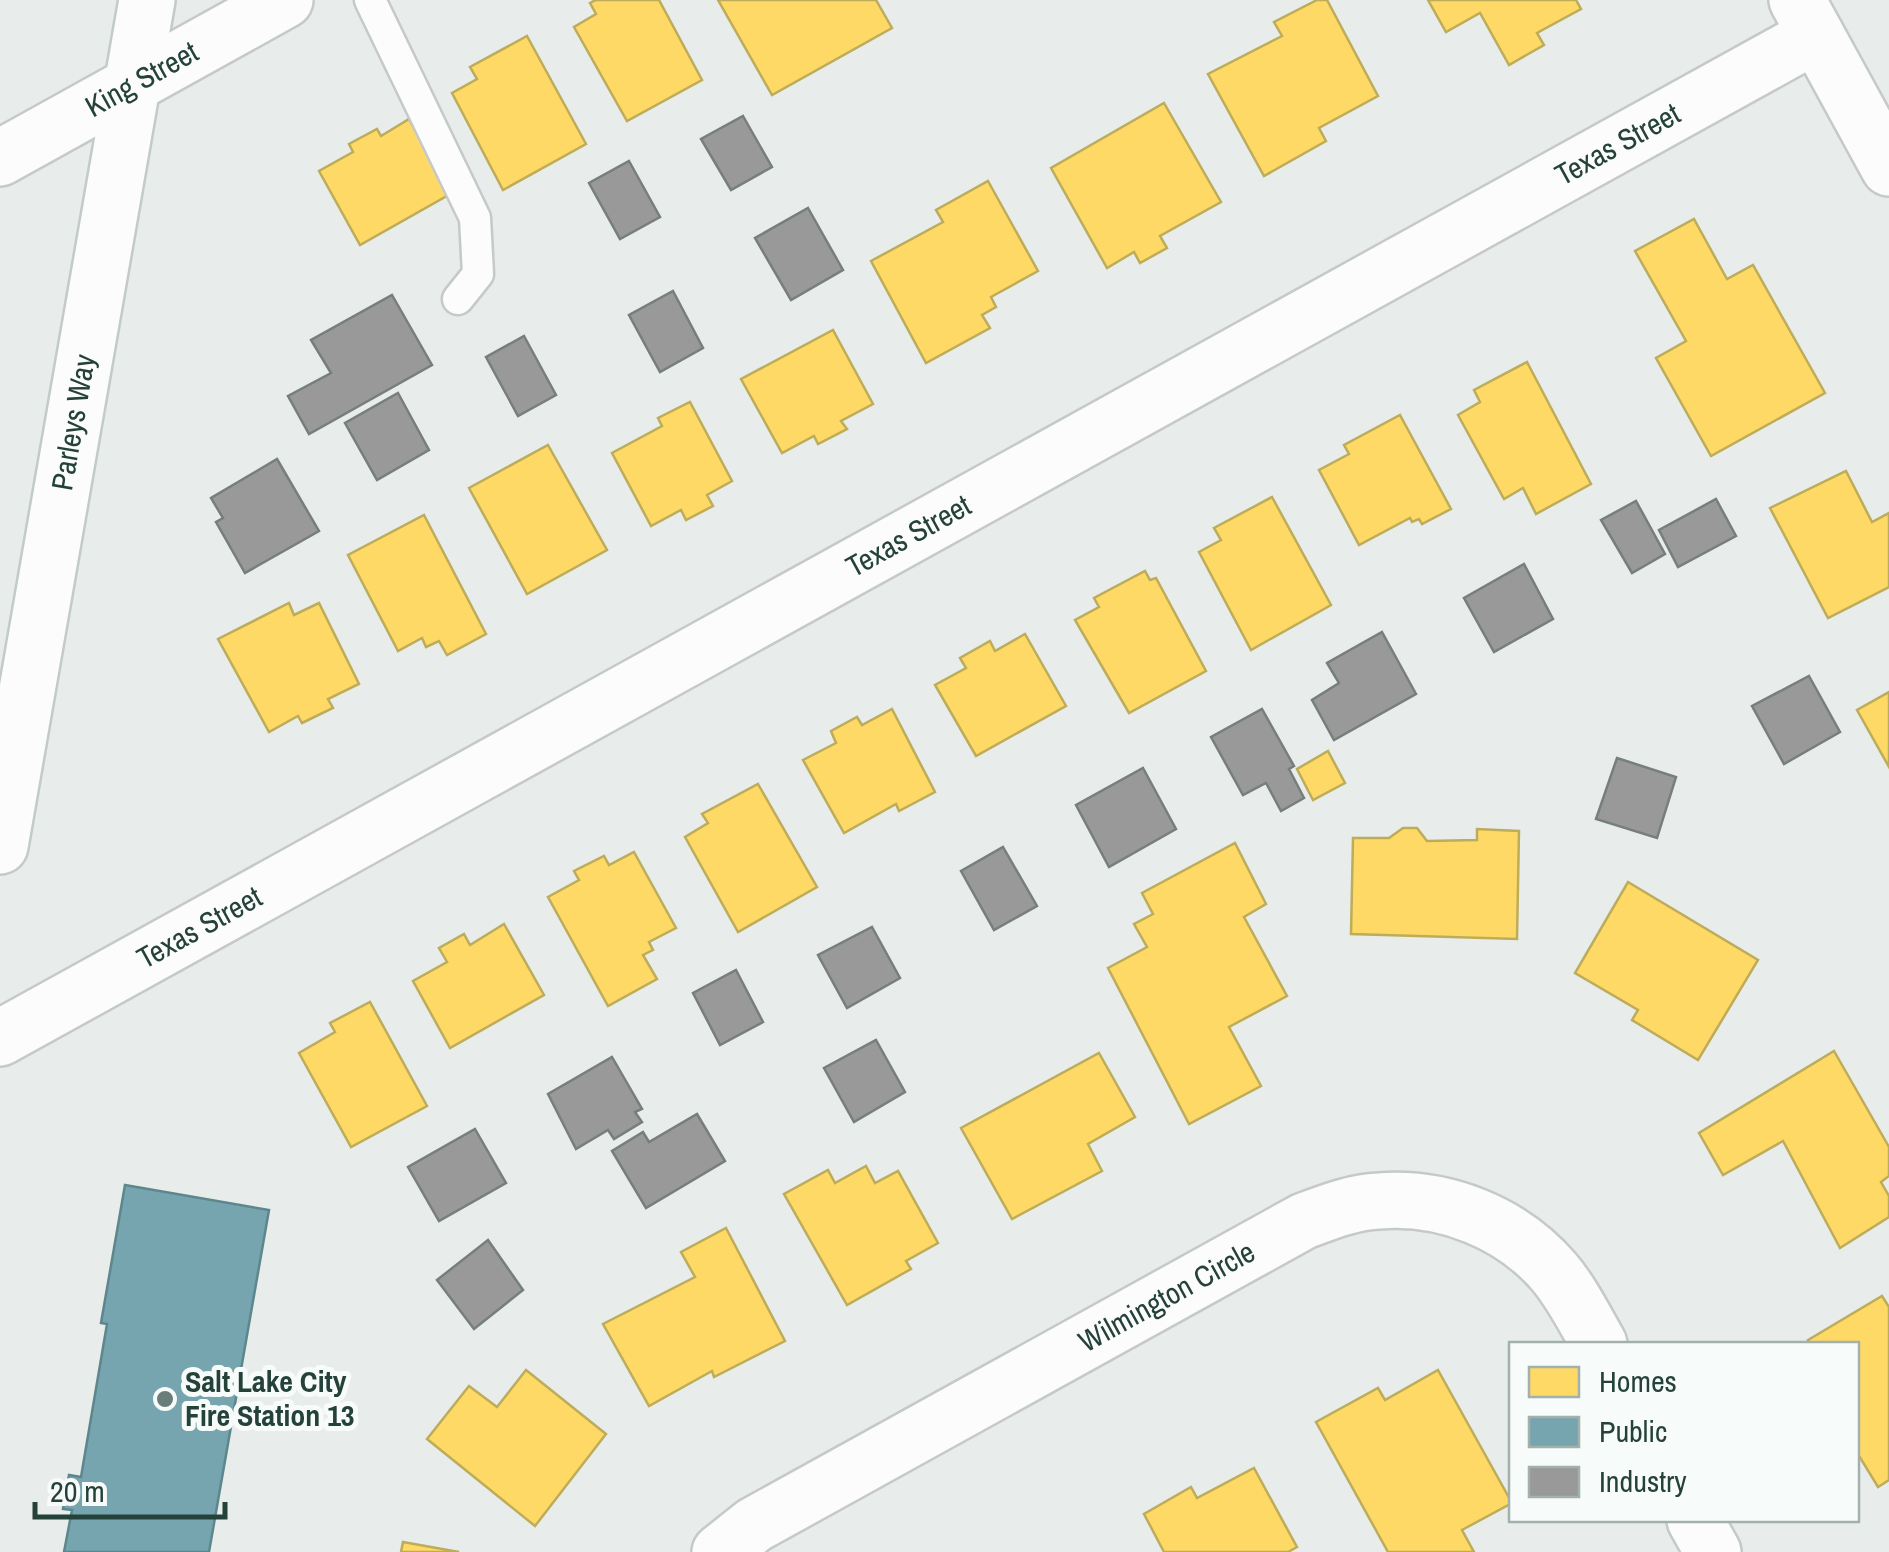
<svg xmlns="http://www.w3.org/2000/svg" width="1889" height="1552" viewBox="0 0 1889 1552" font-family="'Archivo Narrow',sans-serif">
  <rect width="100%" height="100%" fill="#e8edeb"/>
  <g fill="#ffd966" stroke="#bdac59" stroke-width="2.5">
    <polygon points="596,0 659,0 702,80 627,121 574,27 596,14 590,3"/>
    <polygon points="718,0 876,0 892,28 772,95"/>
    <polygon points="1317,0 1327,0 1378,96 1319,128 1326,141 1264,176 1208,74 1282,36 1274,22"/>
    <polygon points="1428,0 1576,0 1581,9 1537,33 1544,45 1509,65 1480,13 1446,32"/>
    <polygon points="527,36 586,144 503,190 452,93 477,79 470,67"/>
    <polygon points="1164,103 1221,202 1160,236 1167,248 1140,263 1134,252 1107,268 1051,168"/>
    <polygon points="409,119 452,193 360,245 319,171 353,152 349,144 377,129 381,136"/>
    <polygon points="988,181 1038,271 991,297 996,307 982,315 990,328 926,363 871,261 943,222 936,210"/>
    <polygon points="1694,219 1727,279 1753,265 1825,393 1711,456 1656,358 1686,341 1635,251"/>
    <polygon points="833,330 873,404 841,421 847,429 818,444 814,436 782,453 741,379"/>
    <polygon points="1527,362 1591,484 1536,514 1523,488 1504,499 1458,415 1480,402 1474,390"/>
    <polygon points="690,402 732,481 707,495 713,506 686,520 681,510 651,526 612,453 662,426 658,418"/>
    <polygon points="1400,415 1451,509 1422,524 1419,519 1412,522 1410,518 1359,545 1319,470 1349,454 1344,445"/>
    <polygon points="548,445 607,550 527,594 469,488"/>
    <polygon points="1846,471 1872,522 1889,513 1889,587 1828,618 1770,508"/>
    <polygon points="1272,497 1331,605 1251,650 1199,552 1221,540 1214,528"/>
    <polygon points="424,515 486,634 447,655 439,641 426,647 422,638 398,651 348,555"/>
    <polygon points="1145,571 1150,580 1156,578 1206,671 1129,713 1075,620 1099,607 1094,598"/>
    <polygon points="289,603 294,615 319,603 359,684 328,699 333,708 302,723 298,716 269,732 218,639"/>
    <polygon points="1025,634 1066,706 976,756 935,685 966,668 960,658 990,641 995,651"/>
    <polygon points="1889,692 1889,767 1857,710"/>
    <polygon points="892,709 935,792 899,811 896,804 844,833 803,760 836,743 831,731 857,717 862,725"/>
    <polygon points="1328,751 1345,783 1313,800 1297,769"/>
    <polygon points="758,784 817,887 738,932 685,837 708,823 702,814"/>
    <polygon points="1403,828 1417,828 1427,841 1477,840 1477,829 1519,831 1517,939 1351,934 1353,838 1389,838"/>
    <polygon points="1235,843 1266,904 1244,917 1287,996 1229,1027 1261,1086 1189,1124 1108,968 1147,947 1134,924 1153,914 1142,893"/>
    <polygon points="634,852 676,928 649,942 653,950 643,955 657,979 608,1006 548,897 579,880 574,871 604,856 609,865"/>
    <polygon points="1628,882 1758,960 1698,1060 1632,1020 1638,1010 1575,973"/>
    <polygon points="504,924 544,995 450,1048 413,981 447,962 439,948 464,934 470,945"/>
    <polygon points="370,1002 427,1106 351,1147 299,1053 335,1032 330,1023"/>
    <polygon points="1834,1051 1889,1147 1889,1176 1881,1182 1889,1196 1889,1217 1840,1248 1783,1141 1723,1175 1699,1133"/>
    <polygon points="1099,1053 1135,1117 1088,1144 1102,1171 1012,1219 961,1128"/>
    <polygon points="866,1166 875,1183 898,1171 938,1243 906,1261 911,1269 847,1305 784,1194 828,1170 835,1183"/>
    <polygon points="726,1228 785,1341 714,1377 712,1371 649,1406 603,1324 695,1277 681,1252"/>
    <polygon points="1882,1296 1889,1307 1889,1480 1878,1487 1856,1451 1856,1344 1811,1344 1808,1340"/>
    <polygon points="526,1370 606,1434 535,1526 427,1439 469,1386 497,1407"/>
    <polygon points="1438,1370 1512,1503 1462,1530 1474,1552 1388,1552 1316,1422 1378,1388 1385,1400"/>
    <polygon points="1254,1468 1297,1547 1288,1552 1164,1552 1144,1514 1191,1487 1197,1498"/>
    <polygon points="403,1542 459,1552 401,1552"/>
  </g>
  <polygon fill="#76a5af" stroke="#5d878c" stroke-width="2.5" points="125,1185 269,1210 209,1552 64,1552 72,1510 63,1509 69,1475 81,1477 107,1324 101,1323"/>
  <g fill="#999" stroke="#767f7c" stroke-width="2.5">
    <polygon points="743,116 772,167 731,190 701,139"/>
    <polygon points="629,161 660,217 620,239 589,183"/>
    <polygon points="808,208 843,270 791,300 755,238"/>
    <polygon points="673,291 703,348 660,372 629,315"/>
    <polygon points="392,295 432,365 309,434 288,396 331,373 311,340"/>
    <polygon points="524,336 556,395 518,416 486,357"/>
    <polygon points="398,393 429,450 377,480 345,423"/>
    <polygon points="277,459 319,531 245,573 216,522 223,518 211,498"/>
    <polygon points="1716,499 1736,536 1678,567 1659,530"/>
    <polygon points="1636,501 1665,554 1632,573 1601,520"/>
    <polygon points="1524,564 1553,619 1494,652 1464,598"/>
    <polygon points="1382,632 1416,694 1334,740 1312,700 1339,683 1327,663"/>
    <polygon points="1809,676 1840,732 1784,764 1752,706"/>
    <polygon points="1262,709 1294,766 1289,769 1304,798 1281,811 1266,783 1243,795 1211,737"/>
    <polygon points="1617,758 1676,777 1657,838 1596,819"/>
    <polygon points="1143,768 1176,829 1109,867 1076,805"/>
    <polygon points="1003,847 1037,906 994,930 961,871"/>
    <polygon points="872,927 900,978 847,1008 818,955"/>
    <polygon points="736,970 763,1022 720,1045 693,993"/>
    <polygon points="876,1040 905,1092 854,1122 824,1068"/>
    <polygon points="612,1057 642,1109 635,1112 642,1122 614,1139 608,1130 576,1149 548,1094"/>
    <polygon points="697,1114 725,1161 646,1208 612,1151 643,1132 649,1142"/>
    <polygon points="475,1129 506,1183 439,1221 408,1167"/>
    <polygon points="488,1240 523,1290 474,1329 437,1280"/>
  </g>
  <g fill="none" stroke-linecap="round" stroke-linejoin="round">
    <g stroke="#c5cac8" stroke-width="35">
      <polyline id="service" points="370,0 475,218 478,274 458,299"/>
    </g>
    <g stroke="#c5cac8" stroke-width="60">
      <g id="minor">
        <polyline points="1797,0 1889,168"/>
        <path id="s1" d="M0 158 285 0"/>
        <path id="s2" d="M0 1038 1816 35"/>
        <polyline points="1695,1520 1713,1552"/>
        <path id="s3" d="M720 1552 754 1525 1304 1221C1328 1212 1353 1202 1379 1201 1444 1196 1511 1222 1554 1272 1572 1293 1585 1320 1599 1344"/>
      </g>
    </g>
    <g stroke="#c3cbc8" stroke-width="60">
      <g id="secondary">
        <path id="s4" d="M0 846 147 0"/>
      </g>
    </g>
    <use href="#service" stroke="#fcfcfc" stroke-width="30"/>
    <use href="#minor" stroke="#fcfcfc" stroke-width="55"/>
    <use href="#secondary" stroke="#fcfcfc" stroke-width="55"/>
  </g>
  <circle fill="#697e78" stroke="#f7fbf9" stroke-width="4" cx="165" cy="1399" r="10"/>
  <g text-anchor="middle" stroke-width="10" stroke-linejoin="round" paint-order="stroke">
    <g font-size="30" fill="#24423a" stroke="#f7fbf9">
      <text dy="10" stroke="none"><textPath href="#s1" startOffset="162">King Street</textPath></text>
      <text dy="10" stroke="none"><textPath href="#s2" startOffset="1848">Texas Street</textPath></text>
      <text dy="10" stroke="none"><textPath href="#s4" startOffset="430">Parleys Way</textPath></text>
      <text dy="10" stroke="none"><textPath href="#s2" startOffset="1038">Texas Street</textPath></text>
      <text dy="10" stroke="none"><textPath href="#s2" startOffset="228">Texas Street</textPath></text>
      <text dy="10" stroke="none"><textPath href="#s3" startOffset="515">Wilmington Circle</textPath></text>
    </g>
    <g font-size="30" font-weight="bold" fill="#24423a" stroke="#f7fbf9" text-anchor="start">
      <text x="185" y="1392">Salt Lake City<tspan x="185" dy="34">Fire Station 13</tspan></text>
    </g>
  </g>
  <rect x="1509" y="1342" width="350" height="180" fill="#f7fbf9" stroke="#a3b1ad" stroke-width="2.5"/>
  <rect x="1529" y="1367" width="50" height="30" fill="#ffd966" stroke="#a3b1ad" stroke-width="2.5"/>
  <text x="1599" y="1392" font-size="30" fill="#24423a">Homes</text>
  <rect x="1529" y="1417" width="50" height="30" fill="#76a5af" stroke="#a3b1ad" stroke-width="2.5"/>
  <text x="1599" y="1442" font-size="30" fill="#24423a">Public</text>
  <rect x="1529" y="1467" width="50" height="30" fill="#999999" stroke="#a3b1ad" stroke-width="2.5"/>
  <text x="1599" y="1492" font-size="30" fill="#24423a">Industry</text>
  <path d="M35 1502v15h190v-15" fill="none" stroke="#24423a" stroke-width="5"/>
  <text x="50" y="1502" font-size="30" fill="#24423a" stroke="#f7fbf9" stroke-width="8" paint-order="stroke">20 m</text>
</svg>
